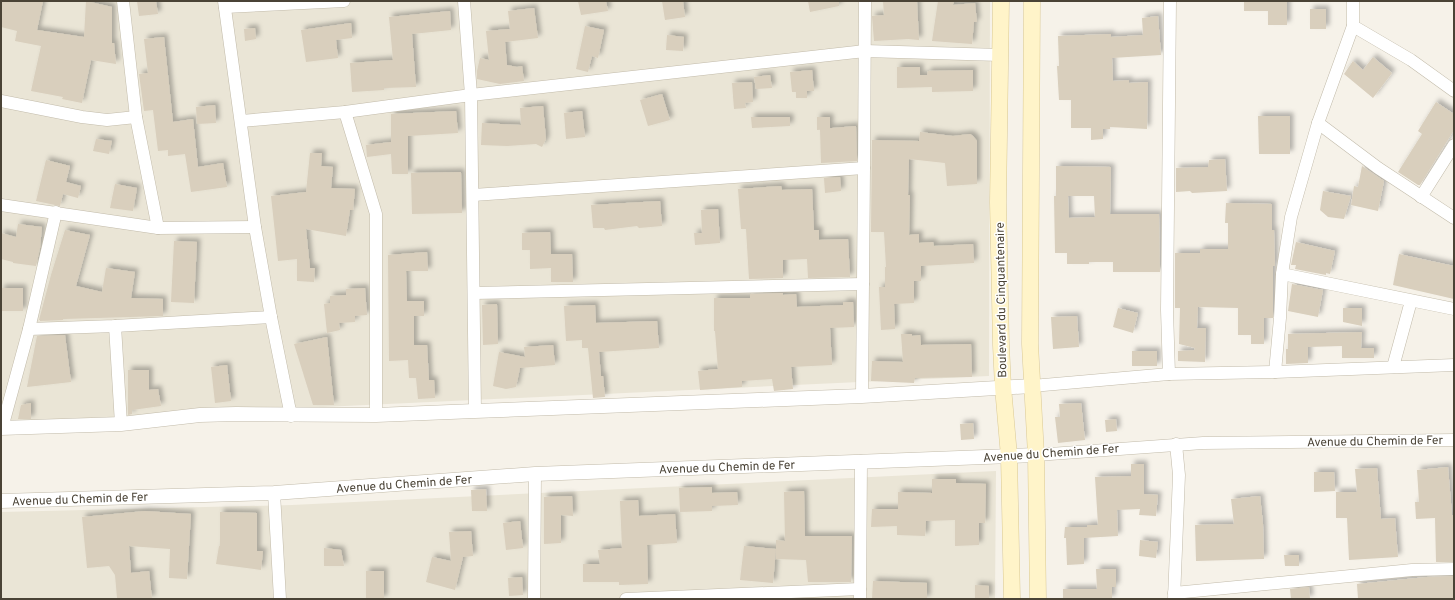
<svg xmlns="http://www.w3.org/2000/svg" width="1455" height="600" viewBox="0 0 1455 600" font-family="Overpass,sans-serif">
  <defs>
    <filter id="shadow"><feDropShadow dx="3.5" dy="-3.5" stdDeviation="2" flood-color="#0004"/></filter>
  </defs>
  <rect width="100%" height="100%" fill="#f6f2e9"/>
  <g fill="#eae5d6">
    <polygon points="1,1 990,1 989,376 1,422"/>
    <polygon points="996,471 995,599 1,599 1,512 292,505"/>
  </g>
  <g fill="#d9cfbd" fill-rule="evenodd" filter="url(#shadow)">
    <polygon points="1,1 43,1 37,30 84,37 86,1 112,7 112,43 114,43 116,64 91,60 82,103 62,99 63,97 31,91 41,46 15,41 17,31 1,27"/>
    <polygon points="137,1 156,1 158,14 139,16"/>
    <polygon points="578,1 606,1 608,11 581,15"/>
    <polygon points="662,1 683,1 685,17 665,20"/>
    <polygon points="808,1 839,1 839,6 810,12"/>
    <polygon points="883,1 917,1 919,40 908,39 874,41 872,16 884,15"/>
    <polygon points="938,1 954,1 953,5 975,3 977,22 974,22 972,44 932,41"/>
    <polygon points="1244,1 1287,1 1287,25 1268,25 1268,11 1244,11"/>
    <polygon points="534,8 538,38 505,42 507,65 517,67 522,66 524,81 500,84 477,79 477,71 480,58 489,60 486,31 510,29 508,11"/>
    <rect x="1310" y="9" width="16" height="20"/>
    <polygon points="450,11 451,30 412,34 416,87 384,88 384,90 352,92 350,63 393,60 389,17"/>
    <polygon points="1158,16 1161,55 1112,58 1113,81 1129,80 1129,83 1148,82 1147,129 1110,127 1110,129 1103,129 1103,139 1091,140 1091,128 1071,128 1071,100 1059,100 1057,66 1059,66 1058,36 1111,34 1111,37 1143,35 1142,18"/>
    <polygon points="351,23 352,38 336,40 338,58 306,62 301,30"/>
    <polygon points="585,26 604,30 598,58 592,56 588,72 576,69"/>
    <polygon points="255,28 256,39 245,41 244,29"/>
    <polygon points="667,35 684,37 683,51 666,50"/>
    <polygon points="164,37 173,122 193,119 198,167 223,163 227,187 191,192 185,154 168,156 168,150 158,151 153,110 144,111 139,74 148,73 144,39"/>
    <polygon points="1373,57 1392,73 1373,98 1344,74 1353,61 1363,70"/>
    <polygon points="897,67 920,67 920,75 927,75 928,71 973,70 973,91 932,92 932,87 897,88"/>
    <polygon points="812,70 814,91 807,91 807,98 796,98 796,92 792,92 790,72"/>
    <polygon points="770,75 772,88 756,89 754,77"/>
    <polygon points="752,82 753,102 745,103 746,108 734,109 732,83"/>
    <polygon points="662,94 670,120 648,126 640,100"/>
    <polygon points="1436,102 1454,114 1454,130 1420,185 1418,185 1398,172 1422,134 1418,131"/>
    <polygon points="215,105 216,123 197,124 196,107"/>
    <polygon points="543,106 546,139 542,147 536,144 507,146 481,145 482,123 521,125 520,108"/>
    <polygon points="456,111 458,133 408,136 408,174 392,174 391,154 367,157 366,145 391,142 391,114"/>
    <polygon points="582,111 585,137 566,139 564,113"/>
    <polygon points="1258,116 1290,116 1290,154 1259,154"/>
    <polygon points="751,117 790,117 790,126 752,128"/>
    <polygon points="817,117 830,117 830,129 817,130"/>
    <polygon points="856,126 857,161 821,163 820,129"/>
    <polygon points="920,132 953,136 970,134 973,136 977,141 977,184 947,186 945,163 909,159 908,195 910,195 909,235 919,234 919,243 933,242 934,246 973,244 974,263 921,266 921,281 914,281 914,303 894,304 895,329 881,330 879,287 885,287 885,267 886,267 884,232 871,232 872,140 919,141"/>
    <polygon points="96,139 112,141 109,154 93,151"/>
    <polygon points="310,153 322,153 321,166 333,167 331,188 355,189 353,210 350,210 346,236 306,229 310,268 315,268 314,282 297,281 297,259 278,261 271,196 306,192"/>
    <polygon points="1225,159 1227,191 1192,193 1190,191 1176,192 1176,168 1208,167 1209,160"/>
    <polygon points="46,160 70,166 66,182 81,186 78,198 63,194 60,206 36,201"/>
    <path d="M1056 166 1111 167 1110 214H1159L1160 272H1113V262H1089V264H1067V253H1055L1054 196H1056ZM1068 196H1094L1095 217 1069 218Z"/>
    <polygon points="1362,166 1384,181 1378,211 1351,205 1354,186 1358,187"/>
    <polygon points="461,172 462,213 412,214 411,173"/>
    <polygon points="840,177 841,191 825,193 824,178"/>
    <polygon points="115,184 137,188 133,211 110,208"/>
    <polygon points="781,186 782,190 812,189 814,230 819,230 819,240 848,239 850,277 808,278 807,259 783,260 783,278 749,279 746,229 741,229 738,189"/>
    <polygon points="1323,191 1351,196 1344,219 1328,217 1320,210"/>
    <polygon points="660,201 662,226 639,228 637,226 605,230 604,228 593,228 591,205"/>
    <polygon points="1226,203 1272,204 1272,230 1274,230 1275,266 1273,266 1273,318 1264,318 1264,344 1251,344 1251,335 1238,335 1238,308 1198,307 1197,328 1206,328 1205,362 1178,361 1178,351 1194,350 1195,348 1179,344 1180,308 1175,308 1175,253 1200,253 1200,249 1228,249 1228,223 1225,223"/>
    <polygon points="718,209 720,243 695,245 694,233 702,233 701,210"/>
    <polygon points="18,224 42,227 40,248 36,266 13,263 13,262 1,259 1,233 16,237"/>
    <polygon points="65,230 90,235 76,286 102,292 106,268 135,272 131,298 163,299 163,316 63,319 63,320 40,321 40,320 39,320 51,275"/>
    <polygon points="550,232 551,254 572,254 573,282 551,282 551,268 530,269 530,250 522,250 522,233"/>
    <polygon points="174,241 197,242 194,303 171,302"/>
    <polygon points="1296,242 1335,251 1330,274 1326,273 1326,275 1295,269 1296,265 1291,265"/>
    <polygon points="427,252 428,271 406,271 407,301 424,301 424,316 414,316 414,345 427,345 429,380 434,380 435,398 418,399 416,378 409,378 408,360 389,361 388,255"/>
    <polygon points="1399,254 1454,266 1454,299 1393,285"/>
    <polygon points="1292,284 1323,290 1318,317 1288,311"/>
    <rect x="1" y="288" width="22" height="23"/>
    <polygon points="365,288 367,315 355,316 355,322 339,323 340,330 327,333 324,304 330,303 330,296 346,295 346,289"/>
    <polygon points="783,293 783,295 796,294 797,307 843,305 843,302 853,302 854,327 830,328 832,365 791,367 793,389 774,391 772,379 742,381 742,387 700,390 698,371 718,369 715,331 714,331 714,298 750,298 750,294"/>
    <polygon points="497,304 498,344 483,345 482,305"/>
    <polygon points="595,305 596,323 657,321 659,348 599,352 601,376 603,376 605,397 593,398 588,348 582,348 582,340 566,341 564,306"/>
    <polygon points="1118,308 1138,313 1133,333 1113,327"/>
    <polygon points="1343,308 1362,308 1362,326 1343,322"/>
    <polygon points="1077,316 1079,347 1053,349 1051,317"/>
    <polygon points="1362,332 1361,348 1374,348 1374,358 1342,358 1342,346 1308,347 1308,363 1286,364 1286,349 1288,349 1288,334"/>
    <polygon points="901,334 912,334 912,336 920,335 921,345 971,344 972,377 915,378 914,383 871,381 872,361 903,362"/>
    <polygon points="65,335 71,382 27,387 37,336"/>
    <polygon points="327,337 334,405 313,405 294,344"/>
    <polygon points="553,345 555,365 520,368 516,387 506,389 493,386 499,352 525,357 524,347"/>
    <rect x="1132" y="351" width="25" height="15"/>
    <polygon points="227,365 231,401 215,403 211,367"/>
    <polygon points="128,370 149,370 149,390 158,389 161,406 132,410 132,414 128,415"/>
    <polygon points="31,403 31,419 18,419 21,405"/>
    <polygon points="1081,403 1085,440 1058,443 1055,417 1060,417 1059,404"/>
    <polygon points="1116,419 1117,431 1106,432 1105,420"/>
    <polygon points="973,423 974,439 961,440 960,424"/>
    <polygon points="1131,464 1144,464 1144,494 1158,495 1156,516 1139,515 1140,509 1117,510 1118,536 1084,538 1084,564 1067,565 1066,538 1064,538 1065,527 1087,527 1087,525 1098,525 1095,477 1131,476"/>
    <polygon points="1448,467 1452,515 1454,515 1454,562 1436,562 1435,518 1416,519 1415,502 1419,502 1417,470"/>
    <polygon points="1377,468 1381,519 1395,518 1398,557 1349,560 1347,518 1336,518 1336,492 1357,492 1355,469"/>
    <polygon points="1314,472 1334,472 1335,491 1314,492"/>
    <polygon points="932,479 956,479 956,483 986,484 985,523 979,523 979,545 955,546 955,520 926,521 925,536 897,535 897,526 871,527 872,509 898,509 898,492 932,493"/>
    <polygon points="712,487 712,493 737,492 738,505 712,506 712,511 680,512 679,488"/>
    <polygon points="486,489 487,511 472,511 471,490"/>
    <polygon points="804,491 805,536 852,536 851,582 808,582 806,560 776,559 776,540 785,541 784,492"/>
    <polygon points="572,496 573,516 561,515 561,543 544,544 544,497"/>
    <polygon points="1260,496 1263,524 1264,559 1196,561 1195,525 1234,524 1231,499"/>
    <polygon points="638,500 639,516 675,514 677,543 647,545 648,584 619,585 619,582 583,582 583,564 600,564 598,550 622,548 620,501"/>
    <polygon points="145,511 191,514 187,579 169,578 170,549 129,546 131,573 149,571 152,599 117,598 115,575 109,566 87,568 82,517"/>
    <polygon points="220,512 257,513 257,551 263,551 261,570 216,564 219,546 220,546"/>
    <polygon points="520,521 523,548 506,550 503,523"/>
    <polygon points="471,531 473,556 463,557 455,590 426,582 432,557 451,561 449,532"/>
    <polygon points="1140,540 1158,542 1156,558 1139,556"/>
    <polygon points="744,546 776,549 773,583 740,580"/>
    <polygon points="324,548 341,550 344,566 324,566"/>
    <polygon points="1284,555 1299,555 1299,566 1285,566"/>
    <polygon points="1096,569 1116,569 1116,587 1112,587 1112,599 1063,599 1063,589 1097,589"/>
    <rect x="366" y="571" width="18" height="28"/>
    <polygon points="1454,576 1454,599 1358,599 1357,584 1427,577"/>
    <polygon points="522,577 523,595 509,596 508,578"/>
    <polygon points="873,581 927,583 927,599 872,599"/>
    <polygon points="975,585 989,586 989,599 975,599"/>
    <polygon points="1309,587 1310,599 1291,599 1290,589"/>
  </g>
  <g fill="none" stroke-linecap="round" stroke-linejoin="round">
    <g stroke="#c2bbaa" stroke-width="13">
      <g id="minor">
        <polyline points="123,1 136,117 158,228"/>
        <polyline points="224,1 255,227 271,317 291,416"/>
        <polyline points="464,1 471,95 475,411"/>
        <polyline points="225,7 344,1"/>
        <polyline points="1353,26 1411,60 1454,91"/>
        <polyline points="1,101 82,117 107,120 136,117"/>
        <polyline points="345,112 376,214 376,415"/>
        <polyline points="241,121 345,112 471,95 865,51 1000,55"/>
        <polyline points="1318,123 1378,168 1454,218"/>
        <polyline points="473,195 864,168"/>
        <polyline points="1421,197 1454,145"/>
        <polyline points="1,205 158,228 255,227"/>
        <polyline points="1282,274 1454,309"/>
        <polyline points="474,293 863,284"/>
        <polyline points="115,326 121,424"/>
        <polyline points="29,329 115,326 271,317"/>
        <polyline points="1393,367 1411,301"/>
        <polyline points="1275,372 1280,318 1282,274 1291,217 1318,123 1353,26 1353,1"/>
        <polyline points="1169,374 1167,310 1170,1"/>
        <polyline points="1032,386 1169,374 1275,372 1454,365"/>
        <polyline points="862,396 864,168 865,1"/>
        <polyline points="2,428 29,329 56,212"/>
        <polyline points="1036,455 1203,443 1454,440"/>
        <polyline points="274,493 280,599"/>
        <polyline points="1174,593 1412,570 1454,569"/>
        <polyline points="534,599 535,474"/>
        <polyline points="626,599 860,589"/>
        <polyline points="860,599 861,461"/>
        <polyline points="1174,599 1179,475 1176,444"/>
      </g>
    </g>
    <g stroke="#c2bbaa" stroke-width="15">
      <g id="tertiary">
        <polyline points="1,428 121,424 200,415 236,414 376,415 475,411 862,396 1032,386"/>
        <polyline points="1,501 274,493 535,474 1036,455"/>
      </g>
    </g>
    <g stroke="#dac994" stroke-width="17">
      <g id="secondary">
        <polyline points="1001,1 998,202 1001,345 1003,387 1009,456 1012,599"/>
        <polyline points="1032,1 1030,344 1036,455 1038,599"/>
      </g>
    </g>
    <use href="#minor" stroke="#fff" stroke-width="12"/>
    <use href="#tertiary" stroke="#fff" stroke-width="14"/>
    <use href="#secondary" stroke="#fff4c9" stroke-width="16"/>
  </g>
  <g text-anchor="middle" stroke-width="3" stroke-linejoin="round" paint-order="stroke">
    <g font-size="12" fill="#4a4336" stroke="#fff">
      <text transform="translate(1001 300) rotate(-91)" y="4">Boulevard du Cinquantenaire</text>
      <text transform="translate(1375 441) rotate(-1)" y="4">Avenue du Chemin de Fer</text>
      <text transform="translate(1051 453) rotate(-4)" y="4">Avenue du Chemin de Fer</text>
      <text transform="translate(727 467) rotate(-2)" y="4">Avenue du Chemin de Fer</text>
      <text transform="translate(404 484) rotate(-4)" y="4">Avenue du Chemin de Fer</text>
      <text transform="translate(80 499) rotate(-2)" y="4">Avenue du Chemin de Fer</text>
    </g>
  </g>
  <rect width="1455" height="600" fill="none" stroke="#4a4336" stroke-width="4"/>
</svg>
